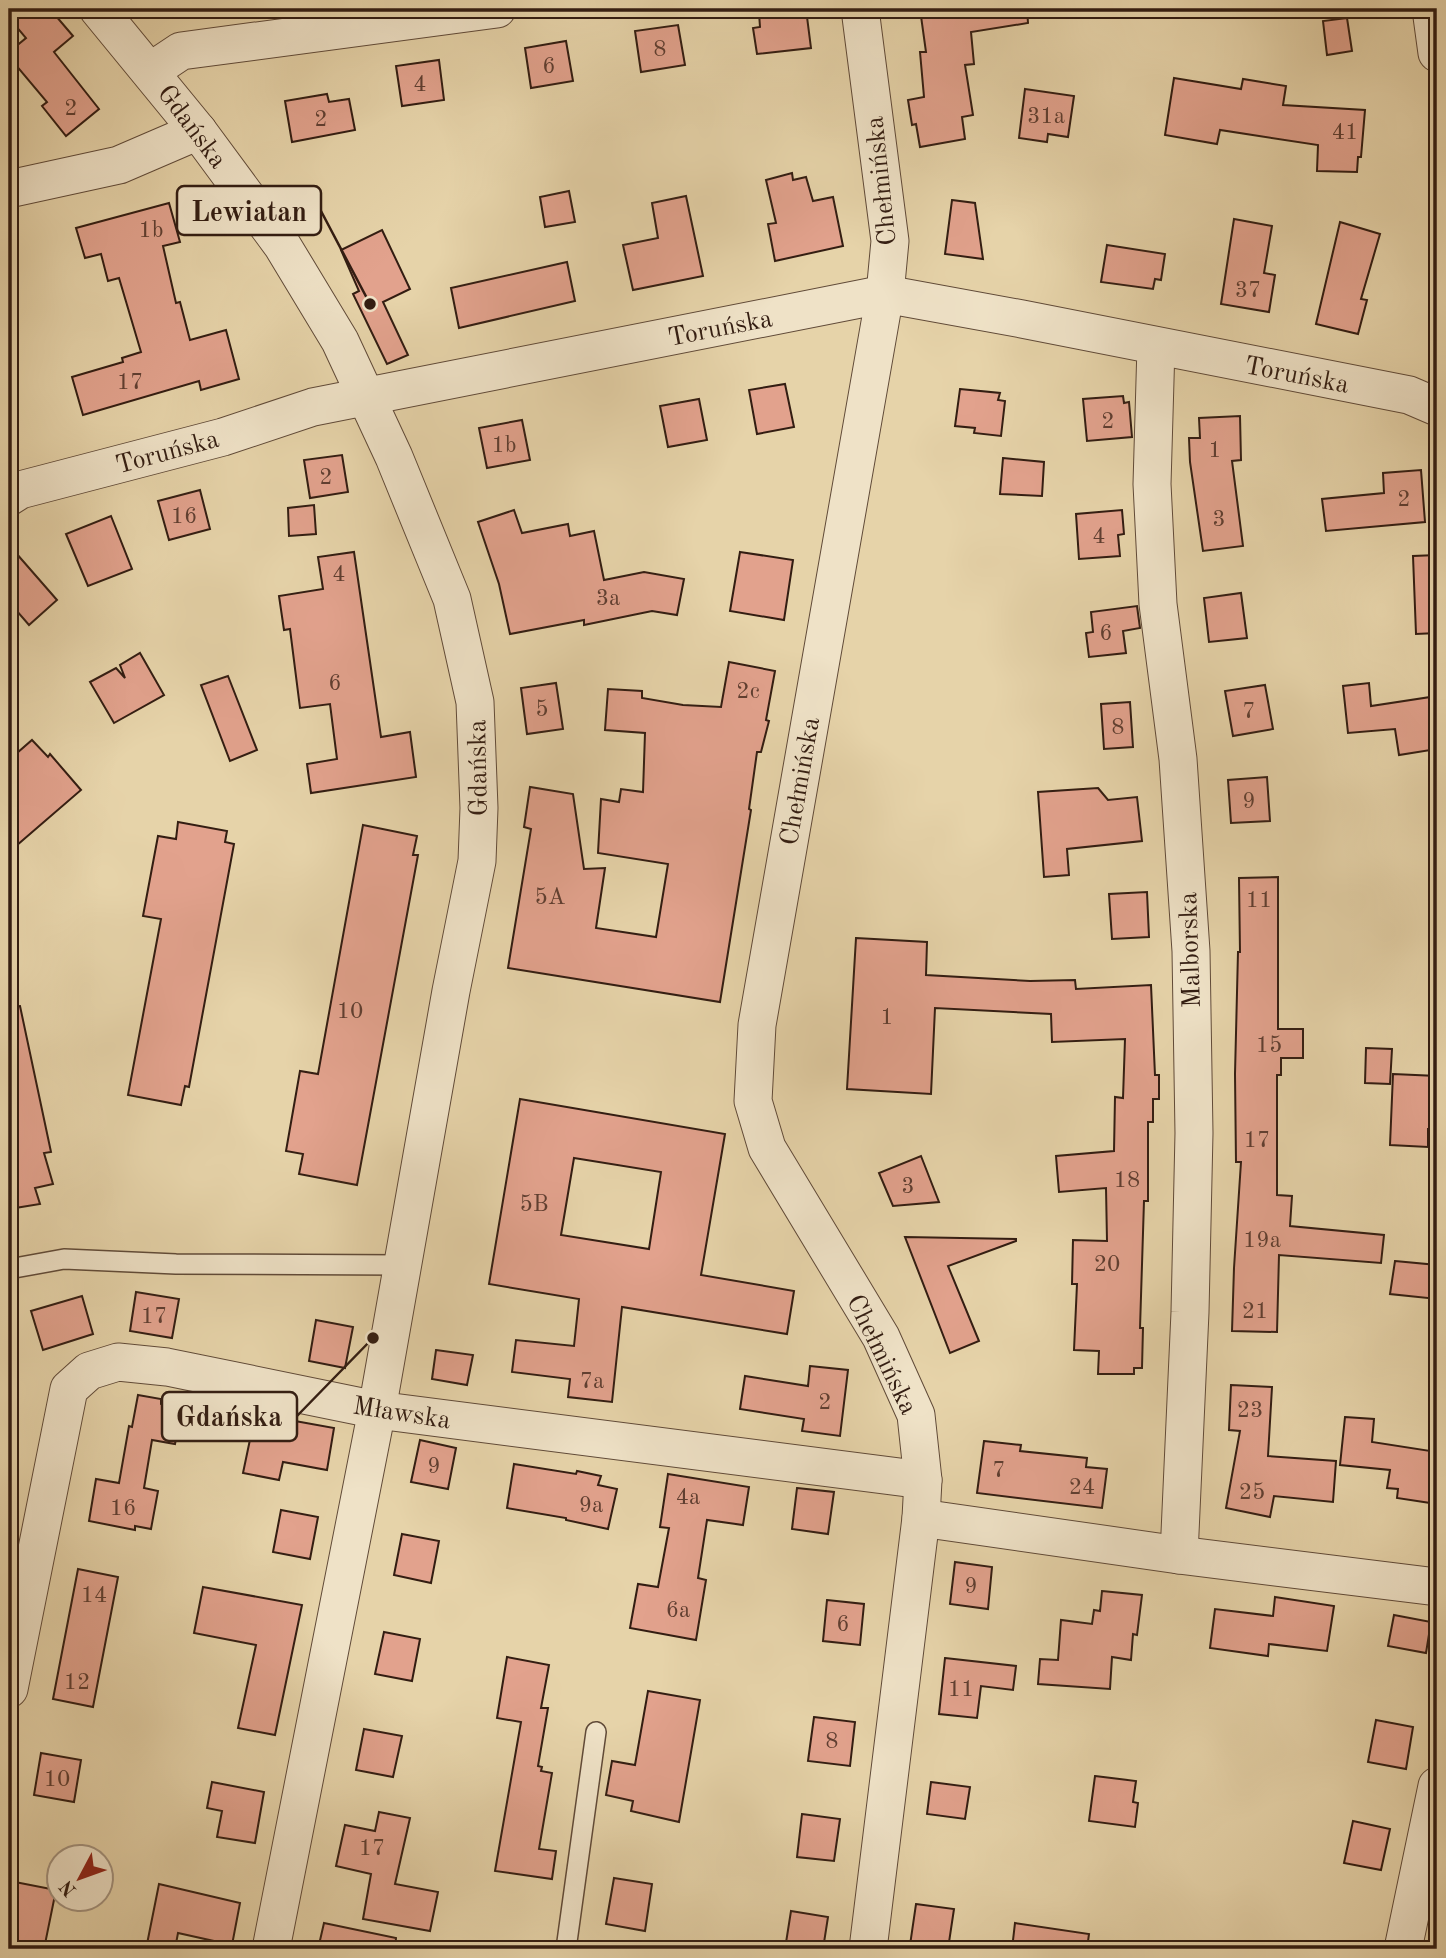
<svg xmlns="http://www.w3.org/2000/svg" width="1446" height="1958" viewBox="0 0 1446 1958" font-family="'Old Standard TT',serif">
  <rect width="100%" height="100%" fill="#e6d3a9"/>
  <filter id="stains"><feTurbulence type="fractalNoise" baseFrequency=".00286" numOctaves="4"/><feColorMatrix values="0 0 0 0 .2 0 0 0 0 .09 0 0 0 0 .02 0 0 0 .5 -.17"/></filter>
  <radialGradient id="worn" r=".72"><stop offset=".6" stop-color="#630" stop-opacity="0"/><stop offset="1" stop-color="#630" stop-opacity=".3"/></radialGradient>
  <g fill="#e2a28d" stroke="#331d12" stroke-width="2" fill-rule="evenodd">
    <polygon points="9,9 50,9 73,36 54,52 99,109 66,136 42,106 47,102 9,57 9,52 26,38 9,18"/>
    <polygon points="792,9 806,9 811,48 757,54 753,28 760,27 759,13"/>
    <polygon points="920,9 1027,9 1028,23 971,32 974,64 965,65 973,115 962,117 965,139 920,147 916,124 912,125 908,100 924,97 920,52 926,52"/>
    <polygon points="1347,18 1352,51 1327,55 1323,21"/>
    <polygon points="678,25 685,65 641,72 635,31"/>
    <polygon points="566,41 573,81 531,88 525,48"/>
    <polygon points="439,60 444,100 402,106 396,66"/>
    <polygon points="1174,78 1241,89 1243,79 1286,86 1283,105 1365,110 1361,157 1358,157 1357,172 1317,171 1318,145 1220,130 1217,144 1165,135"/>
    <polygon points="1025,89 1074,96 1068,137 1048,134 1047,142 1019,138"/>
    <polygon points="327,94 329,102 349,99 355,130 292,142 285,101"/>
    <polygon points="792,173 793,180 806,177 813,201 833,197 843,246 775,261 768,224 776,223 766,180"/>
    <polygon points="569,191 575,222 545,227 540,197"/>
    <polygon points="686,196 703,276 633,290 623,245 658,238 652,203"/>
    <polygon points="952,200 975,203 983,259 945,254"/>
    <polygon points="169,203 180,242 163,246 176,303 180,302 190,340 226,330 239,379 201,390 199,381 83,415 72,377 123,362 122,358 141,352 119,278 108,281 101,254 85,258 76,228"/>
    <polygon points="1234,219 1272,226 1264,273 1275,275 1269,312 1221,304"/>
    <polygon points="1340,222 1380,234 1361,299 1367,300 1358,334 1316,324"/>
    <polygon points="382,230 410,289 383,302 408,355 387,364 353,294 359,291 341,250"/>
    <polygon points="1107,245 1165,254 1161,280 1155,279 1153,289 1101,282"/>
    <polygon points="567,262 575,301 459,328 451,288"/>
    <polygon points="785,384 794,427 757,434 749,390"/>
    <polygon points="960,389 1000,393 998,400 1005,401 1001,436 974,433 975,428 955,426"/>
    <polygon points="1123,396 1124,403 1129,402 1132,437 1087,441 1083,399"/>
    <polygon points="699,399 707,440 668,447 660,406"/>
    <polygon points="1240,416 1241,460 1232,461 1243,546 1203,551 1190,462 1189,438 1200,438 1199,418"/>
    <polygon points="522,420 530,460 487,468 479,428"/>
    <polygon points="342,455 348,492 310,498 304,460"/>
    <polygon points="1003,458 1044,462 1042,496 1000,494"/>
    <polygon points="1421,470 1425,522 1326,531 1322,499 1384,493 1383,473"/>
    <polygon points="200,490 210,529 169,540 158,501"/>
    <polygon points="314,505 316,534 289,536 288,508"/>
    <polygon points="514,510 522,533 568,524 570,536 594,531 604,580 644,572 684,579 677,615 652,611 584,625 584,620 510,634 499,584 478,522"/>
    <polygon points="1122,510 1124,534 1118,535 1120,556 1079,559 1076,514"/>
    <polygon points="111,516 132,569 88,586 66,534"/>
    <polygon points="9,545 57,600 29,625 9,602"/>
    <polygon points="354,552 381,737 410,732 416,777 311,793 307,764 337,759 330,704 300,708 290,629 284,630 279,596 323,589 318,557"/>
    <polygon points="740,552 793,560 784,620 730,611"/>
    <polygon points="1437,555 1437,633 1416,634 1413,556"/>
    <polygon points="1241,593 1247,638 1209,642 1204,598"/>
    <polygon points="1137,606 1140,628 1123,631 1126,653 1089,657 1086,633 1093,632 1091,612"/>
    <polygon points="140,653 164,695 114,723 90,682 116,668 125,678 120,665"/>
    <polygon points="729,662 775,671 766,720 769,721 761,752 757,752 749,809 751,810 720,1002 508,968 531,829 524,827 530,787 573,794 584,869 605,868 596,928 656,937 668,864 598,853 601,799 619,802 621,789 643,792 645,733 605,730 608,689 642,691 642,698 683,705 721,707"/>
    <polygon points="228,676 257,750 230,761 201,685"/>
    <polygon points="556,683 563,729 527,734 521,688"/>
    <polygon points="1369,683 1371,706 1437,696 1437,749 1399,755 1395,729 1348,733 1343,686"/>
    <polygon points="1265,685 1273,729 1233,736 1225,691"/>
    <polygon points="1130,702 1133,747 1104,749 1101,704"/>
    <polygon points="32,740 48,757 50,754 81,790 9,852 9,760"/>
    <polygon points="1267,777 1270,821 1231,823 1228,780"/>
    <polygon points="1098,788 1108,800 1137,797 1142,841 1067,849 1069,875 1044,877 1038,792"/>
    <polygon points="178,822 227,831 225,842 234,844 189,1087 185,1086 181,1105 128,1095 161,919 143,916 158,836 176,839"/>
    <polygon points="363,825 417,836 413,855 418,855 357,1185 299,1174 303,1154 286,1151 300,1071 318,1074"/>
    <polygon points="1278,877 1278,1029 1303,1029 1303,1058 1281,1058 1281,1075 1277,1075 1277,1195 1292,1196 1290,1226 1384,1235 1381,1263 1279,1255 1277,1332 1232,1331 1234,1268 1241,1162 1236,1162 1235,1074 1238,952 1240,952 1239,878"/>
    <polygon points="1147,892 1149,937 1112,939 1109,894"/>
    <polygon points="856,938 927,942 926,975 1030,981 1075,980 1076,989 1151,985 1155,1075 1159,1075 1159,1099 1153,1099 1153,1122 1148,1122 1148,1201 1144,1201 1140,1328 1143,1328 1142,1368 1134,1368 1134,1374 1098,1374 1099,1351 1074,1350 1077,1284 1072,1284 1073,1240 1107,1241 1106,1188 1059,1192 1056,1156 1114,1151 1115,1097 1123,1098 1125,1039 1052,1042 1051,1014 935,1008 931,1094 847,1089"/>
    <polygon points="20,1006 51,1152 44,1153 53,1184 35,1188 40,1204 9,1209 9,1007"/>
    <polygon points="1366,1048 1392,1049 1390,1084 1365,1083"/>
    <polygon points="1393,1074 1437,1076 1437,1129 1428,1129 1428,1147 1390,1145"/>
    <path d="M520 1099 725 1134 701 1275 794 1291 787 1334 622 1307 612 1402 568 1397 570 1379 512 1372 516 1340 574 1346 579 1299 489 1284ZM574 1158 661 1172 649 1249 561 1235Z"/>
    <polygon points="921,1156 939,1202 893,1206 879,1173"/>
    <polygon points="905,1237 1016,1239 1016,1241 948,1266 979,1341 950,1353"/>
    <polygon points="1395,1261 1437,1265 1437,1299 1390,1294"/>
    <polygon points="136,1292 179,1299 172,1338 130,1331"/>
    <polygon points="82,1296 93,1334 43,1350 31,1311"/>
    <polygon points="316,1320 353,1327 345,1368 309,1361"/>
    <polygon points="436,1350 473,1355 467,1385 432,1379"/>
    <polygon points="810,1366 848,1370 840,1436 802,1431 804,1419 740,1409 745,1376 808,1386"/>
    <polygon points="1231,1385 1272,1387 1268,1456 1336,1461 1333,1502 1274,1496 1270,1517 1226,1508 1240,1431 1229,1430"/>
    <polygon points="138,1395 161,1399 161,1404 182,1409 175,1444 152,1440 144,1488 158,1491 151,1529 135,1526 135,1530 89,1521 96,1479 119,1483 129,1426 132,1427"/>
    <polygon points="1345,1417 1374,1419 1372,1442 1437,1452 1437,1504 1397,1498 1398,1489 1387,1488 1390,1470 1340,1465"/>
    <polygon points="295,1421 334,1428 327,1470 283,1462 279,1480 243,1473 252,1430 272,1434 274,1427 292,1431"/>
    <polygon points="420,1440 456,1448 448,1489 411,1482"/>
    <polygon points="984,1441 1021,1445 1020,1451 1087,1458 1086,1467 1107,1469 1102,1508 977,1493"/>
    <polygon points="514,1464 576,1474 577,1471 601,1476 598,1485 617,1489 608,1529 566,1520 566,1518 507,1508"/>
    <polygon points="668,1474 749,1487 743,1525 707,1520 698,1578 706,1580 696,1640 630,1628 638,1584 658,1587 669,1528 660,1527"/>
    <polygon points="797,1488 834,1492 828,1534 792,1529"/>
    <polygon points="281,1510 318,1517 310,1559 273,1552"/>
    <polygon points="402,1534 439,1541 431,1583 394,1575"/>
    <polygon points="955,1562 992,1567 988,1609 950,1604"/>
    <polygon points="78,1569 118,1577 93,1707 53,1699"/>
    <polygon points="203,1587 302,1605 275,1735 238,1728 256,1645 194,1633"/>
    <polygon points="1102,1591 1142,1595 1137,1635 1133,1634 1131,1660 1112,1657 1110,1689 1038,1684 1040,1659 1058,1660 1061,1620 1092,1624 1094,1610 1100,1611"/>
    <polygon points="1275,1597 1334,1606 1327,1651 1269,1644 1268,1656 1210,1648 1215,1609 1273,1616"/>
    <polygon points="827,1600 864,1604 860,1645 823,1641"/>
    <polygon points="1394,1615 1431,1622 1426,1653 1388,1646"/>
    <polygon points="384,1632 420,1639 412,1681 375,1674"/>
    <polygon points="507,1657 549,1665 541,1708 548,1708 538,1766 542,1767 541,1771 552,1773 539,1849 556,1851 552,1879 495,1871 521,1722 497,1718"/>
    <polygon points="945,1658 1016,1666 1013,1690 981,1686 977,1718 939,1714"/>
    <polygon points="648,1691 700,1700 679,1822 631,1811 633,1801 606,1795 612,1761 635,1765"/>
    <polygon points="814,1717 855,1722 850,1766 808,1761"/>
    <polygon points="1376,1720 1413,1727 1406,1769 1368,1762"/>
    <polygon points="364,1729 402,1736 393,1777 356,1770"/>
    <polygon points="41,1753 81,1760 74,1802 34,1795"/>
    <polygon points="1095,1776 1136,1781 1133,1802 1138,1803 1135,1827 1089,1821"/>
    <polygon points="212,1782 264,1792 255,1843 217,1837 222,1811 207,1808"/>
    <polygon points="931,1782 970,1787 965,1819 927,1814"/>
    <polygon points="379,1812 410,1818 395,1884 438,1892 430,1931 363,1919 371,1874 336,1866 345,1825 375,1831"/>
    <polygon points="802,1814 840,1819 834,1861 797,1857"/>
    <polygon points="1353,1821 1390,1829 1381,1870 1344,1863"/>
    <polygon points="614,1878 652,1884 645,1931 606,1924"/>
    <polygon points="15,1882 56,1890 44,1949 9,1946 9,1916"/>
    <polygon points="159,1884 240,1903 232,1945 178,1933 175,1949 146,1949"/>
    <polygon points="916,1904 954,1909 948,1949 910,1945"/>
    <polygon points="791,1911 828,1917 823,1949 785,1949"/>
    <polygon points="324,1923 396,1938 395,1949 318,1949"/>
    <polygon points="1015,1923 1089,1934 1087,1949 1012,1949"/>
  </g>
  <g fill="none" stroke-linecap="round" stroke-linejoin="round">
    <g stroke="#604a38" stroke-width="22">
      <g id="service">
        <polyline points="9,1269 64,1259 176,1264 402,1265"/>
        <polyline points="566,1949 596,1732"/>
      </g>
    </g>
    <g stroke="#604a38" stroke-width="39">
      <g id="minor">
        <polyline points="98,9 198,131 282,245 340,341 394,457 452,599 475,702 479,808 477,861 451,991 377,1410 271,1949"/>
        <polyline points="860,9 890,241 885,294 757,1025 753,1101 767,1148 881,1337 916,1415 923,1480 921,1518 868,1949"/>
        <polyline points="1431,9 1437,53"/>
        <polyline points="151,71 181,51 497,9"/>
        <polyline points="9,189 119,165 198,131"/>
        <polyline points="1156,346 1152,484 1158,604 1178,759 1191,951 1194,1133 1190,1312 1179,1555"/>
        <polyline points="9,497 20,490 223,437 313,407 885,294 1022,319 1409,395 1437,407"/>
        <polyline points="921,1518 1179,1555 1437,1587"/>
        <polyline points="9,1689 69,1389 89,1371 118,1362 167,1367 377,1410 923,1480"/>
        <polyline points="1403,1949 1437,1786"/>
      </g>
    </g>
    <use href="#service" stroke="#efe2c7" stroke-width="19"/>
    <use href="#minor" stroke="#efe2c7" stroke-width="37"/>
  </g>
  <g text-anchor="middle" stroke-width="5" stroke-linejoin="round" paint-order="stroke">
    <g font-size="23" fill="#5f3e31">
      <text x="660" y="56">8</text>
      <text x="549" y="73">6</text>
      <text x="420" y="91">4</text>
      <text x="71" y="115">2</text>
      <text x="1046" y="123">31a</text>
      <text x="321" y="126">2</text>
      <text x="1345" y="139">41</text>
      <text x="151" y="237">1b</text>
      <text x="1248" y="297">37</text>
      <text x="130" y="389">17</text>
      <text x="1108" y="428">2</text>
      <text x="504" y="452">1b</text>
      <text x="1215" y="457">1</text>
      <text x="326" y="484">2</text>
      <text x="1404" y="506">2</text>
      <text x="184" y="523">16</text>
      <text x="1219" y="526">3</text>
      <text x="1099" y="543">4</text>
      <text x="339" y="581">4</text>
      <text x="608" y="605">3a</text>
      <text x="1106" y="640">6</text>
      <text x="335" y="690">6</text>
      <text x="748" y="698">2c</text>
      <text x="542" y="716">5</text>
      <text x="1249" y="718">7</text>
      <text x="1118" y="734">8</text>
      <text x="1249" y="808">9</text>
      <text x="550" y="904">5A</text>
      <text x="1259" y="907">11</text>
      <text x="350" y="1018">10</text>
      <text x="887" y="1024">1</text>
      <text x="1269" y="1052">15</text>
      <text x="1257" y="1147">17</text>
      <text x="1127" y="1187">18</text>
      <text x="908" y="1193">3</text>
      <text x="534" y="1211">5B</text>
      <text x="1262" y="1247">19a</text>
      <text x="1107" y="1271">20</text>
      <text x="1255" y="1318">21</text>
      <text x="154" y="1323">17</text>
      <text x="592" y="1388">7a</text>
      <text x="825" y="1409">2</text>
      <text x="1250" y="1417">23</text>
      <text x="434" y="1473">9</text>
      <text x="999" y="1477">7</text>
      <text x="1082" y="1494">24</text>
      <text x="1252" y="1499">25</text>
      <text x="688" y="1504">4a</text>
      <text x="591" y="1512">9a</text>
      <text x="123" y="1515">16</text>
      <text x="971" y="1593">9</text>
      <text x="94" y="1602">14</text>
      <text x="678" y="1617">6a</text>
      <text x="843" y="1631">6</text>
      <text x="77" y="1689">12</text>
      <text x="961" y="1696">11</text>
      <text x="832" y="1748">8</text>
      <text x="57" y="1786">10</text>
      <text x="372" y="1855">17</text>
    </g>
    <g font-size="26" fill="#331d12" stroke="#efe2c7">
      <text transform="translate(193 126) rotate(53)" y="9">Gdańska</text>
      <text transform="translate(880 181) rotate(-96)" y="9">Chełmińska</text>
      <text transform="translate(720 327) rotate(-11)" y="9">Toruńska</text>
      <text transform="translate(1297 374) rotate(11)" y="9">Toruńska</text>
      <text transform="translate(167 451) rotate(-15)" y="9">Toruńska</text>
      <text transform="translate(477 768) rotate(-91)" y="9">Gdańska</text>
      <text transform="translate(799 781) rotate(-80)" y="9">Chełmińska</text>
      <text transform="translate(1189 950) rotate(-92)" y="9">Malborska</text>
      <text transform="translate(883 1354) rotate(64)" y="9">Chełmińska</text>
      <text transform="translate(402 1412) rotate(9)" y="9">Mławska</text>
    </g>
  </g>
  <path fill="none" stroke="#331d12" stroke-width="2.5" d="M370 304L321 211M373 1338L297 1416"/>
  <g fill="#331d12" stroke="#efe2c7" stroke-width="2.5">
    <circle cx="370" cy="304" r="7"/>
    <circle cx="373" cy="1338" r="7"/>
  </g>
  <g fill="#efe2c7" stroke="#331d12" stroke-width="2.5">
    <rect x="177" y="186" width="144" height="49" rx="7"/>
    <rect x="162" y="1392" width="135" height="49" rx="7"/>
  </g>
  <g font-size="28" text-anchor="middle" font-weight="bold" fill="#331d12">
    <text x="249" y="221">Lewiatan</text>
    <text x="229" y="1426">Gdańska</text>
  </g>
  <rect width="1446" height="1958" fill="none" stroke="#e6d3a9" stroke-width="35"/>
  <rect x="10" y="10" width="1425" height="1937" fill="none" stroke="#331d12" stroke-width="3.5"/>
  <rect x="18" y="18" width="1411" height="1923" fill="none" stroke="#331d12" stroke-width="2"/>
  <g transform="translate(80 1878) rotate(229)"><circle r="33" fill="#efe2c7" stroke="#a4937f" stroke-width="2"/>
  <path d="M0-5L12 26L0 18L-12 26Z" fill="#8f2418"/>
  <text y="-10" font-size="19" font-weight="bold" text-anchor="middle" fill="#331d12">N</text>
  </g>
  <rect width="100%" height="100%" filter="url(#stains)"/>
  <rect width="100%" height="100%" fill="url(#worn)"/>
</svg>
